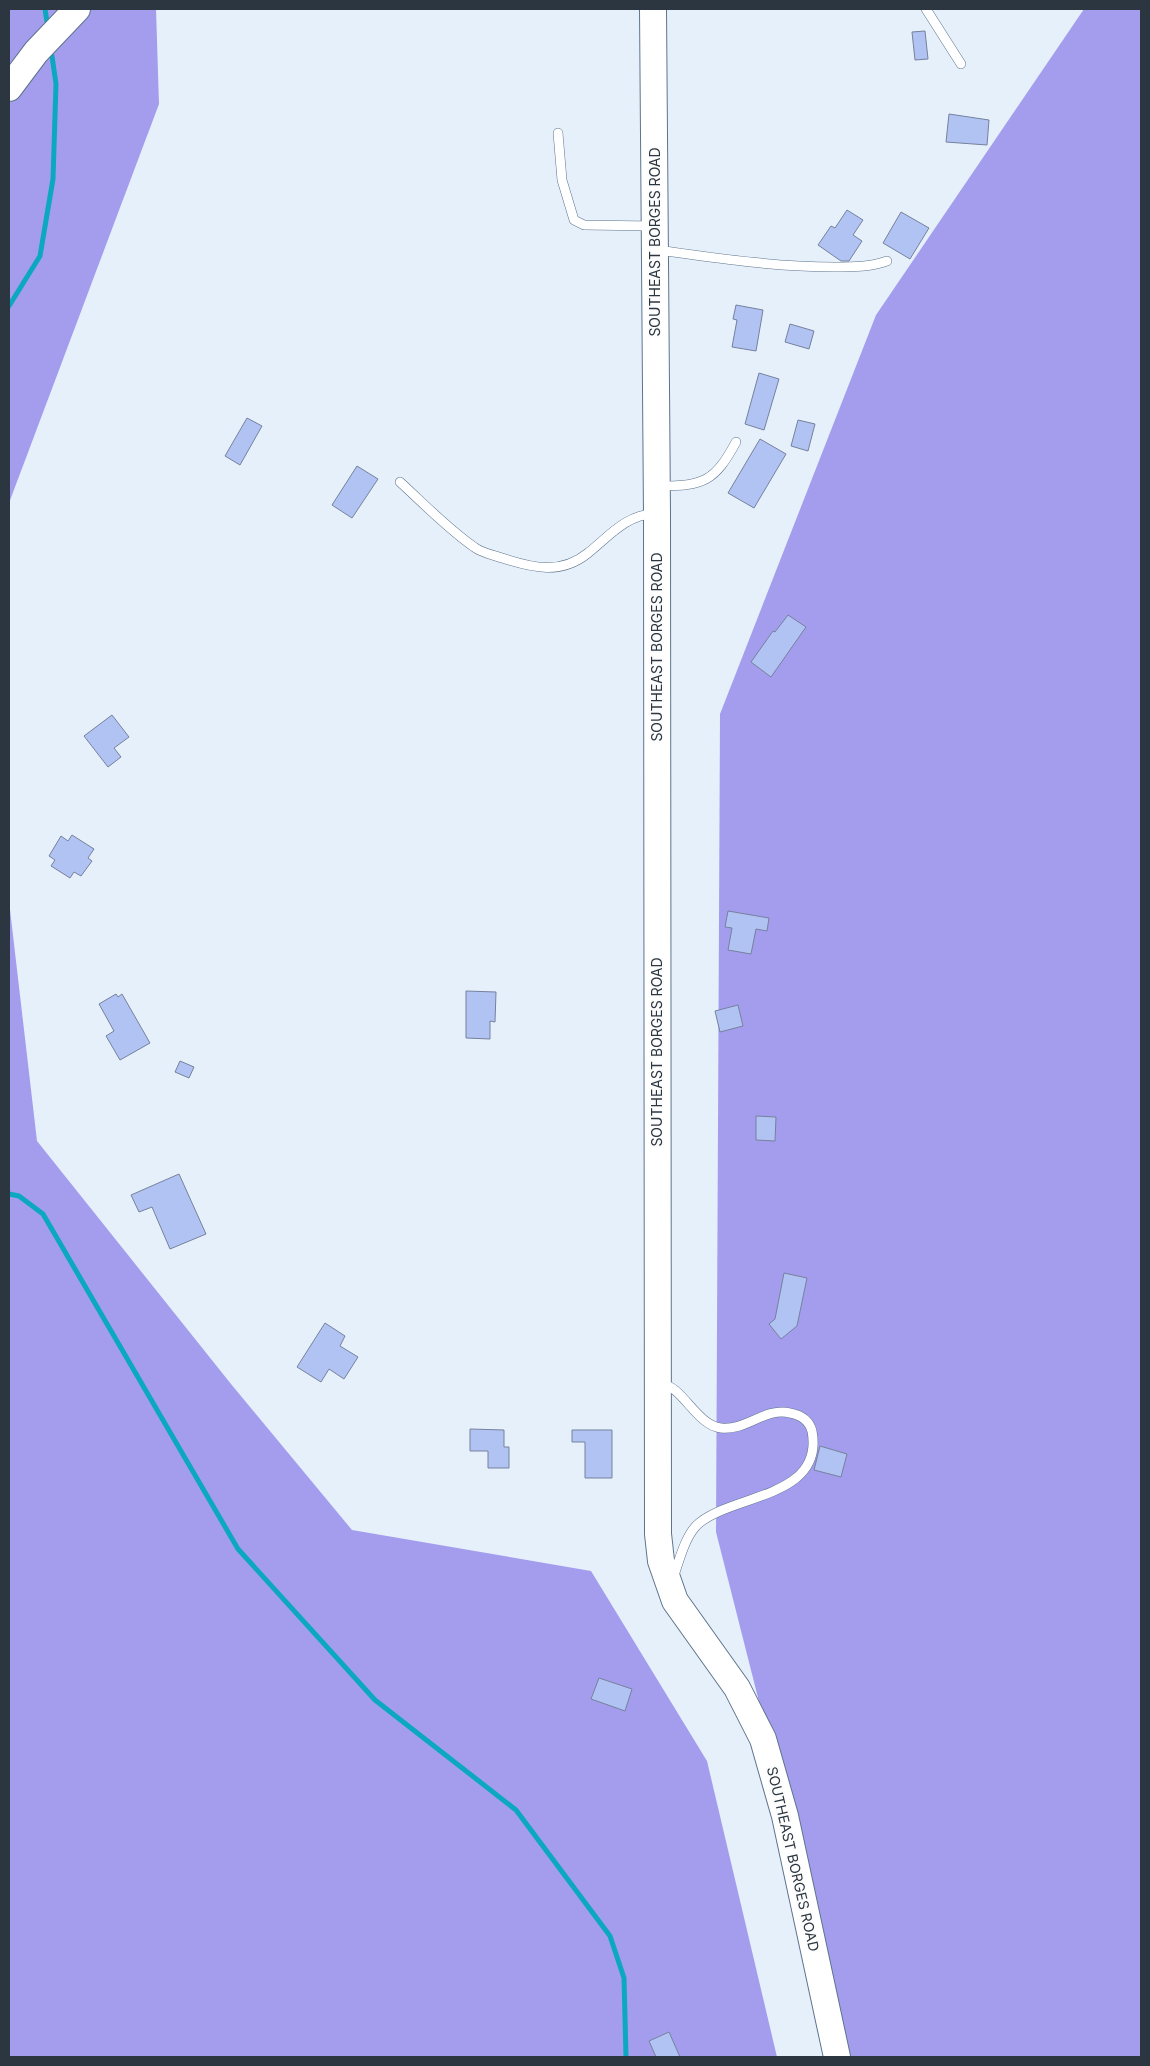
<svg xmlns="http://www.w3.org/2000/svg" width="1150" height="2066" viewBox="0 0 1150 2066" font-family="Inter,sans-serif">
  <rect width="100%" height="100%" fill="#e6f0fb"/>
  <g fill="#a49dee">
    <polygon points="9,9 156,9 159,104 9,503"/>
    <polygon points="1084,9 1141,9 1141,2057 849,2057 716,1532 720,714 876,315"/>
    <polygon points="9,901 37,1141 231,1384 352,1530 591,1571 707,1761 777,2057 9,2057"/>
  </g>
  <g fill="none" stroke-linecap="round" stroke-linejoin="round">
    <g stroke="#0ca8bf" stroke-width="5">
      <polyline points="45,9 47,22"/>
      <polyline points="9,306 40,256 53,179 56,84 52,56"/>
      <polyline points="9,1194 19,1196 43,1214 238,1549 375,1700 516,1810 610,1936 624,1978 626,2057"/>
    </g>
  </g>
  <g fill="#b1c3f2" stroke="#75819d">
    <polygon points="925,31 928,59 915,60 912,32"/>
    <polygon points="949,114 989,120 987,145 946,142"/>
    <polygon points="847,210 863,220 853,235 862,241 849,261 841,261 818,245 831,226 835,228"/>
    <polygon points="901,212 929,228 910,259 883,243"/>
    <polygon points="736,305 763,310 756,351 732,347 737,320 733,319"/>
    <polygon points="790,324 814,331 809,349 785,342"/>
    <polygon points="759,373 779,379 764,430 745,424"/>
    <polygon points="247,418 262,426 240,465 225,456"/>
    <polygon points="798,420 815,424 808,451 791,446"/>
    <polygon points="760,439 786,454 754,508 728,493"/>
    <polygon points="357,466 378,479 352,518 332,505"/>
    <polygon points="788,615 806,627 771,677 751,662 773,631 775,632"/>
    <polygon points="112,715 129,737 114,748 121,757 108,767 84,736"/>
    <polygon points="72,835 94,849 88,858 92,861 81,876 74,872 70,878 51,866 55,860 49,856 61,836 68,841"/>
    <polygon points="728,911 769,918 767,931 756,929 751,954 728,950 732,928 725,927"/>
    <polygon points="466,991 496,992 495,1022 490,1021 490,1039 466,1038"/>
    <polygon points="116,994 118,997 122,994 150,1043 120,1060 106,1036 114,1031 99,1004"/>
    <polygon points="738,1005 743,1026 720,1032 715,1011"/>
    <polygon points="180,1061 194,1067 189,1078 175,1072"/>
    <polygon points="756,1116 776,1117 775,1141 756,1140"/>
    <polygon points="179,1174 206,1234 170,1249 152,1207 139,1212 131,1195"/>
    <polygon points="784,1273 807,1278 797,1326 781,1339 769,1324 775,1319"/>
    <polygon points="325,1323 345,1336 340,1346 358,1357 344,1379 329,1369 321,1382 297,1367"/>
    <polygon points="470,1429 504,1430 504,1447 509,1447 509,1468 488,1468 488,1451 470,1451"/>
    <polygon points="572,1430 612,1430 612,1478 585,1478 585,1442 572,1442"/>
    <polygon points="820,1446 847,1454 841,1477 814,1470"/>
    <polygon points="599,1678 632,1689 625,1711 591,1699"/>
    <polygon points="669,2032 680,2057 656,2057 649,2041"/>
  </g>
  <g fill="none" stroke-linecap="round" stroke-linejoin="round">
    <g stroke="#5e748c" stroke-width="10">
      <g id="lane">
        <polyline points="926,9 961,64"/>
        <polyline points="558,133 562,180 574,220 584,225 653,226"/>
        <path d="M658 250C716 258 775 267 834 267 853 267 870 267 887 261"/>
        <path d="M400 482C424 504 447 528 474 547 482 553 493 555 502 558 533 568 561 575 588 553 608 537 627 514 654 514"/>
        <path d="M660 486C704 486 715 481 736 442"/>
        <path d="M661 1384C682 1385 696 1425 721 1428 746 1431 765 1407 790 1413 801 1415 809 1420 812 1431 825 1500 727 1494 696 1526 684 1539 679 1562 673 1578"/>
      </g>
    </g>
    <g stroke="#5e748c" stroke-width="28">
      <g id="secondary">
        <polyline points="653,9 657,514 658,1534 661,1561 675,1601 737,1688 763,1739 785,1816 837,2057"/>
        <polyline points="9,88 36,52 77,9"/>
      </g>
    </g>
    <use href="#lane" stroke="#fff" stroke-width="9"/>
    <use href="#secondary" stroke="#fff" stroke-width="26"/>
  </g>
  <g text-anchor="middle" stroke-width="4" stroke-linejoin="round" paint-order="stroke">
    <g font-size="14" fill="#2c3640" stroke="#fcfcfc">
      <text transform="translate(655 242) rotate(-90)" y="5">SOUTHEAST BORGES ROAD</text>
      <text transform="translate(657 647) rotate(-90)" y="5">SOUTHEAST BORGES ROAD</text>
      <text transform="translate(657 1052) rotate(-90)" y="5">SOUTHEAST BORGES ROAD</text>
      <text transform="translate(793 1859) rotate(77)" y="5">SOUTHEAST BORGES ROAD</text>
    </g>
  </g>
  <rect width="1150" height="2066" fill="none" stroke="#2c3640" stroke-width="20"/>
</svg>
